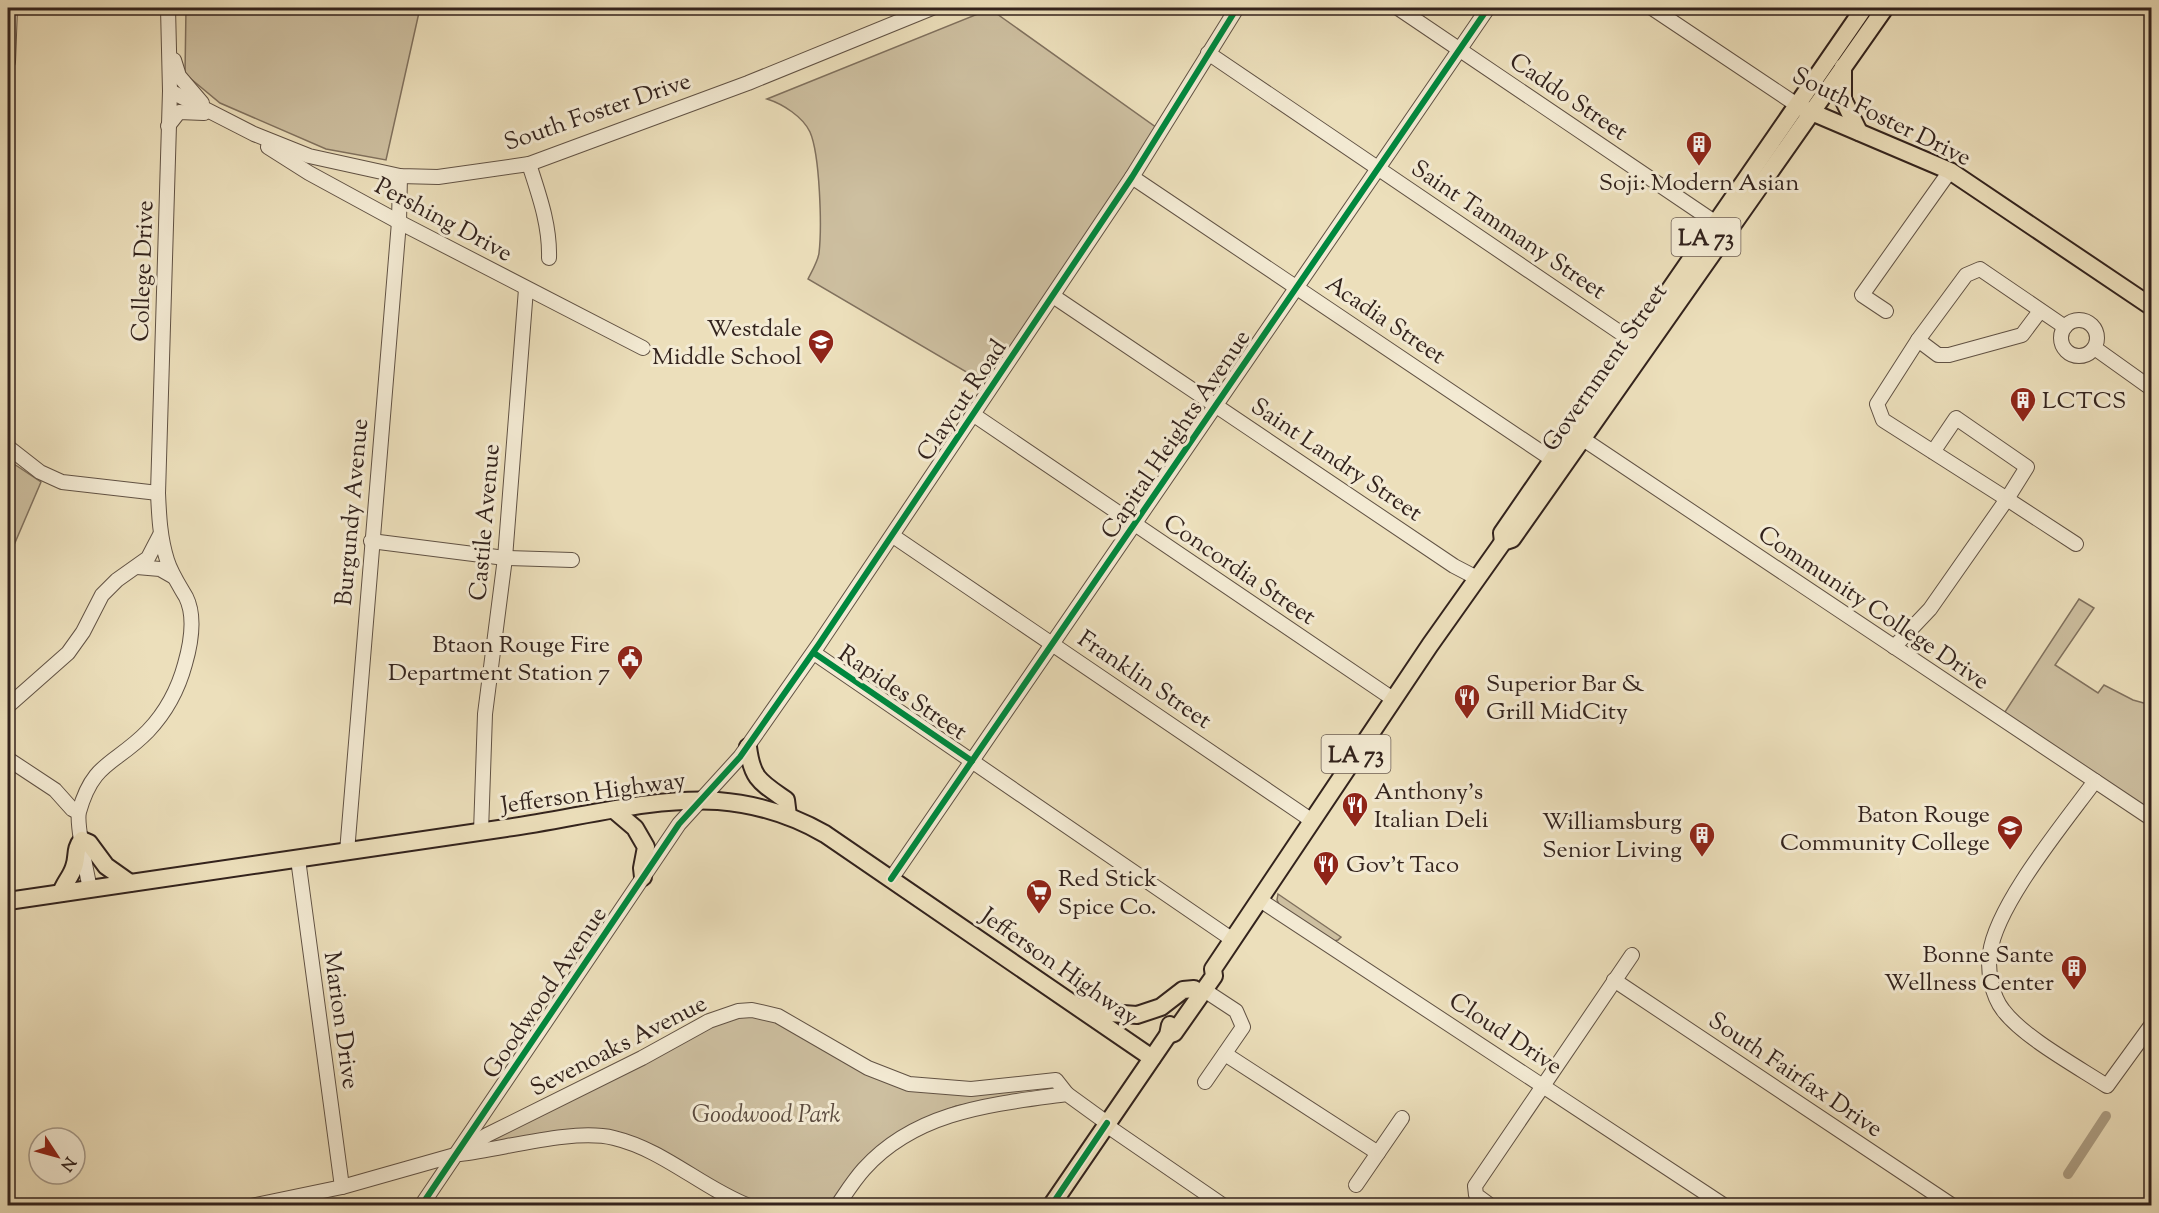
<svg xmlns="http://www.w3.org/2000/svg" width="2159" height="1213" viewBox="0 0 2159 1213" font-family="'Sorts Mill Goudy',serif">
  <rect width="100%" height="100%" fill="#ecdfbb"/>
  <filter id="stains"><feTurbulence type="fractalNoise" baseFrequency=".00333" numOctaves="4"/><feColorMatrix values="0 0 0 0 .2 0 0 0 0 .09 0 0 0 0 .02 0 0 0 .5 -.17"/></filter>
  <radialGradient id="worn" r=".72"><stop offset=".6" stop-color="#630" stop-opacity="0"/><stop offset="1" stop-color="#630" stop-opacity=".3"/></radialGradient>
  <g fill="#cdbfa0" stroke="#80715e" stroke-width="1.5">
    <polygon points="186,8 420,8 386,160 326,149 220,103 185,74"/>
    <path d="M990 9 1157 128 988 382 985 383 808 279C812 271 818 261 819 253 822 227 820 155 810 132 803 117 783 104 767 99Z"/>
    <polygon points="8,460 41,482 8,559"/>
    <polygon points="2079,599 2094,608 2055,665 2098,693 2104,685 2133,700 2151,705 2151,819 2001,718"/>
    <polygon points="1278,894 1341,937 1338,940 1334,941 1280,906 1277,900"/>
    <polygon points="746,1015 762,1016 900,1085 1052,1086 1052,1090 956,1106 908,1126 886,1141 835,1198 814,1205 756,1204 734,1196 619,1135 492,1148 482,1141 710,1026"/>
  </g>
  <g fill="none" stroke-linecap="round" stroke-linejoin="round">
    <polyline stroke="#ad9f85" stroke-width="10" points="2068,1174 2106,1116"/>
    <g stroke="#615244" stroke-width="16">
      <g id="minor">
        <polyline points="1398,8 1716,223"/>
        <polyline points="1652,8 1797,105"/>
        <polyline points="1208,53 1634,342"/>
        <polyline points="174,60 179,76 202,103"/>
        <polyline points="8,62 10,8"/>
        <polyline points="170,91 254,134 309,156 400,176 438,177 529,164 748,83 932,8"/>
        <polyline points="168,126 179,112 204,113"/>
        <polyline points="268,147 309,173 399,222 643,348"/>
        <path d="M529 164C539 195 550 225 549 258"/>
        <polyline points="1132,177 1553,460"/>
        <polyline points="1053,296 1454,566 1477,578"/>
        <polyline points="1886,311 1862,295 1950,171"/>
        <circle cx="2079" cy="338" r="18"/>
        <polyline points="1918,340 1938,355 1949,355 2022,335 2040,311"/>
        <polyline points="2096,349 2152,389"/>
        <polyline points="974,415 1393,699"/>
        <polyline points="1574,433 2152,819"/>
        <polyline points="8,447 40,472 62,482 158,493"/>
        <path d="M1933 452 1956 418 2027 467 2007 499C1965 472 1924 446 1883 420L1877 404 1918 340 1966 275 1980 269 2065 327"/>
        <polyline points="893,536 1311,820"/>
        <polyline points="371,541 505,558 572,560"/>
        <polyline points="137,567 160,569 174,577"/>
        <polyline points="1894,647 1930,609 2007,499 2076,544"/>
        <polyline points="814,653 1233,940"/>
        <polyline points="8,706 68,653 83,632 102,595 117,580 148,558 160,535"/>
        <polyline points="8,759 55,790 72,809 78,812"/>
        <path d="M2095 781C2065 822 1996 905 1990 953 1987 970 1992 996 2003 1010 2023 1037 2078 1067 2107 1086L2152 1024"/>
        <polyline points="481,832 485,714 505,558 526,289"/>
        <polyline points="347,852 399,222 400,176"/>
        <polyline points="298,859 342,1187"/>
        <polyline points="891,879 1488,8"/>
        <path d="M90 889C87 874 76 824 79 812 93 761 115 765 148 731 166 712 178 690 185 664 191 643 196 617 186 597 179 585 171 573 167 560 160 538 159 516 158 493L170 91 168 8"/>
        <polyline points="1260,900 1725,1206"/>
        <polyline points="1614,980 1953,1206"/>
        <polyline points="1204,990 1236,1011 1243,1027 1205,1082"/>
        <polyline points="1225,1054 1378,1153"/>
        <polyline points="1106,1125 1224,1206"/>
        <path d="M460 1154C504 1149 573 1128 614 1138 664 1150 702 1188 749 1206"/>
        <polyline points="1356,1185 1402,1118"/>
        <polyline points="251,1206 342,1187 455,1155 487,1135 642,1058 709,1021 738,1011 752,1010 778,1016 868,1068 909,1084 971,1089 1056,1080 1067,1094"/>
        <polyline points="421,1206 679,824 740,757 819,644 1132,177 1237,8"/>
        <path d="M837 1206C846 1193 854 1180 864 1169 917 1110 995 1104 1067 1094L1107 1123"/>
        <polyline points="1491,1206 1476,1195 1475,1186 1632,955"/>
      </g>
    </g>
    <g stroke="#33231d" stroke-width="20">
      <g id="major">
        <polyline points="1843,67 1843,99 1859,132"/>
        <polyline points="1802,108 1950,171 2152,307"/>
        <polyline points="1503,542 1502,533 1864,8"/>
        <path d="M748 747C752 779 760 782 786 800L788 816"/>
        <polyline points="615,811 635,828 646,847 642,868 643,877"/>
        <path d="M61 893C64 883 71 877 74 867 78 857 74 849 82 840L89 843 106 866 130 883"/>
        <path d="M8 901C174 877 340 852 506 828 575 819 648 797 718 801 756 804 792 815 825 834L1152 1058"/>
        <polyline points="1086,1004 1109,1013 1137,1015 1161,1007 1183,990 1194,989"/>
        <polyline points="1168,1035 1174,1033 1214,976 1213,969 1430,645 1503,542 1512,539 1885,8"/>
        <polyline points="1051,1206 1168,1035 1170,1025"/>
      </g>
    </g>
    <use href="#minor" stroke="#f3ead3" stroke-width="14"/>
    <use href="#major" stroke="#ecdfbb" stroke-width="16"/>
    <g stroke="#f3ead3" stroke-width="10">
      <g id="cycleway">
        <polyline points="814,653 972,761"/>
        <polyline points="891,879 1488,8"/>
        <polyline points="421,1206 679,824 740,757 819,644 1132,177 1237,8"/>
        <polyline points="1051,1206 1107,1123"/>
      </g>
    </g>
    <use href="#cycleway" stroke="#00873e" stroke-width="6"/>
  </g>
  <defs>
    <g id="building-pin" transform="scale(1.35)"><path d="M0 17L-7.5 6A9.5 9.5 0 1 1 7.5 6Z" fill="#8f2418" stroke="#f3ead3"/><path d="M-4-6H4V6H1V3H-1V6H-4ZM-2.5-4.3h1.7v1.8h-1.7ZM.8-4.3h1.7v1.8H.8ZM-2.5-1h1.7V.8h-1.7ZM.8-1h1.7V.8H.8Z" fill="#fff"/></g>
    <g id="school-pin" transform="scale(1.35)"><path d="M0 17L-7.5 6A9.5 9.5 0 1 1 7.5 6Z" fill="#8f2418" stroke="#f3ead3"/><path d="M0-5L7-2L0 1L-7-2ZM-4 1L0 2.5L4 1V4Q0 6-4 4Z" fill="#fff"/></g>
    <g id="civic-pin" transform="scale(1.35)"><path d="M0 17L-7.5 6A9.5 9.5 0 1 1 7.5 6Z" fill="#8f2418" stroke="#f3ead3"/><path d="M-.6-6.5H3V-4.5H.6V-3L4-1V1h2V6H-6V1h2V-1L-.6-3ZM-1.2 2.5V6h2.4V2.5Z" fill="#fff"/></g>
    <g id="restaurant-pin" transform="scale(1.35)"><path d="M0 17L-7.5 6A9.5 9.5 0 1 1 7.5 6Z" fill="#8f2418" stroke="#f3ead3"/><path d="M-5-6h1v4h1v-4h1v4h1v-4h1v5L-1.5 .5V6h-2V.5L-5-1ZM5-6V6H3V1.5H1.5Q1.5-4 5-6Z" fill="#fff"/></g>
    <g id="university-pin" transform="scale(1.35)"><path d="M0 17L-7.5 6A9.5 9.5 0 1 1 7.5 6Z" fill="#8f2418" stroke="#f3ead3"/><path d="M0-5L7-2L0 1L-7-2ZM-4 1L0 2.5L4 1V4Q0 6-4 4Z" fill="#fff"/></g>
    <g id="supermarket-pin" transform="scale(1.35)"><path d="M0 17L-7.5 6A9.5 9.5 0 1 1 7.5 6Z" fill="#8f2418" stroke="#f3ead3"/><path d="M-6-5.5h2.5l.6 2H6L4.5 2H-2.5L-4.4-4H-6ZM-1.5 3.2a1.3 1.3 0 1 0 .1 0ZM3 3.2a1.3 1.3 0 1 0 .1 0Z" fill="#fff"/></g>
  </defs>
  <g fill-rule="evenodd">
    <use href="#building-pin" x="1699" y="144"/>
    <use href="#school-pin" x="821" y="342"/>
    <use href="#building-pin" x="2023" y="400"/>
    <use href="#civic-pin" x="630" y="658"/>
    <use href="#restaurant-pin" x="1467" y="697"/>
    <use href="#restaurant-pin" x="1355" y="805"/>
    <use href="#university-pin" x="2010" y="828"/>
    <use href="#building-pin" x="1702" y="835"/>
    <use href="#restaurant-pin" x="1326" y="864"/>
    <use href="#supermarket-pin" x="1039" y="892"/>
    <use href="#building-pin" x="2074" y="968"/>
  </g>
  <g text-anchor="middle" stroke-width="6" stroke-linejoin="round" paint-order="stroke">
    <g fill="#f3ead3" stroke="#6d5f54" stroke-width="1.5">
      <rect x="1671.5" y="218" width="69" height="38" rx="4.5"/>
      <rect x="1321.5" y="735" width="69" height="38" rx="4.5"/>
    </g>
    <g font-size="22" font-weight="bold" fill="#33231d">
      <text x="1706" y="245">LA 73</text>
      <text x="1356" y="762">LA 73</text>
    </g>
    <g font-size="24" fill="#33231d" stroke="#f3ead3">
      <text transform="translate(1569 96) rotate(34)" y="8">Caddo Street</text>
      <text transform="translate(597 111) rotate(-19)" y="8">South Foster Drive</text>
      <text transform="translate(1882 116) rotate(26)" y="8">South Foster Drive</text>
      <text transform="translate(444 219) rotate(28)" y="8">Pershing Drive</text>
      <text transform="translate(1509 229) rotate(34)" y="8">Saint Tammany Street</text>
      <text transform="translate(142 271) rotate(-88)" y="8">College Drive</text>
      <text transform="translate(1386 319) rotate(34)" y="8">Acadia Street</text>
      <text transform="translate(1604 367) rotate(-55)" y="8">Government Street</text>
      <text transform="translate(961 400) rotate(-56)" y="8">Claycut Road</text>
      <text transform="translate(1175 434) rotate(-56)" y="8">Capital Heights Avenue</text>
      <text transform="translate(1337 459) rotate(34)" y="8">Saint Landry Street</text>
      <text transform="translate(351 512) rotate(-85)" y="8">Burgundy Avenue</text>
      <text transform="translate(484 522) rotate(-85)" y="8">Castile Avenue</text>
      <text transform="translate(1240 569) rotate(34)" y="8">Concordia Street</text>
      <text transform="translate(1874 607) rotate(34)" y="8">Community College Drive</text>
      <text transform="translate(1145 679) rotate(34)" y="8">Franklin Street</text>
      <text transform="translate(903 692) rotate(34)" y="8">Rapides Street</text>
      <text transform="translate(593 792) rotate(-8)" y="8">Jefferson Highway</text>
      <text transform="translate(1060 966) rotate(35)" y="8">Jefferson Highway</text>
      <text transform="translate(544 992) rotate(-56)" y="8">Goodwood Avenue</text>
      <text transform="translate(342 1020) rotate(82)" y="8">Marion Drive</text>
      <text transform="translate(1506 1033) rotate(33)" y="8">Cloud Drive</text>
      <text transform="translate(618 1045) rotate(-27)" y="8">Sevenoaks Avenue</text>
      <text transform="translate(1796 1074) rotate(34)" y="8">South Fairfax Drive</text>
    </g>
    <g font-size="24" fill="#33231d" stroke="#f3ead3" text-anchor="end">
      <text x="1699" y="190" text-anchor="middle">Soji: Modern Asian</text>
      <text x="802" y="336">Westdale<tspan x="802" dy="28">Middle School</tspan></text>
      <text x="2042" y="408" text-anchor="start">LCTCS</text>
      <text x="610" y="652">Btaon Rouge Fire<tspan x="610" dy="28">Department Station 7</tspan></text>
      <text x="1486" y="691" text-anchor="start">Superior Bar &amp;<tspan x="1486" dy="28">Grill MidCity</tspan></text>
      <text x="1374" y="799" text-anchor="start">Anthony's<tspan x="1374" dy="28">Italian Deli</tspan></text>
      <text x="1990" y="822">Baton Rouge<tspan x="1990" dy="28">Community College</tspan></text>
      <text x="1682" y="829">Williamsburg<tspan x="1682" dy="28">Senior Living</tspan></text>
      <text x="1346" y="872" text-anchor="start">Gov't Taco</text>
      <text x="1058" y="886" text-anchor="start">Red Stick<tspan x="1058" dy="28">Spice Co.</tspan></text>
      <text x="2054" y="962">Bonne Sante<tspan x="2054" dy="28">Wellness Center</tspan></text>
    </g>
    <g font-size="24" font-style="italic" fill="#5a4a3e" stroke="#f3ead3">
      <text x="766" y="1122">Goodwood Park</text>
    </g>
  </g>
  <rect width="2159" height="1213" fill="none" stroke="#ecdfbb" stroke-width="30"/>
  <rect x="9" y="9" width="2141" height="1195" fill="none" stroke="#33231d" stroke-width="3"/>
  <rect x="15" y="15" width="2129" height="1183" fill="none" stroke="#33231d" stroke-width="1.5"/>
  <g transform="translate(57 1156) rotate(126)"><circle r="28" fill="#f3ead3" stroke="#a69a8a" stroke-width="1.5"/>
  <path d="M0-4.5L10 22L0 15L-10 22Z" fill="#8f2418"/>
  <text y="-9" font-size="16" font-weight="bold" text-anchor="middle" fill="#33231d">N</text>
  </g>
  <rect width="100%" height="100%" filter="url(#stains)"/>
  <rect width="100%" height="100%" fill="url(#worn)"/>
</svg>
